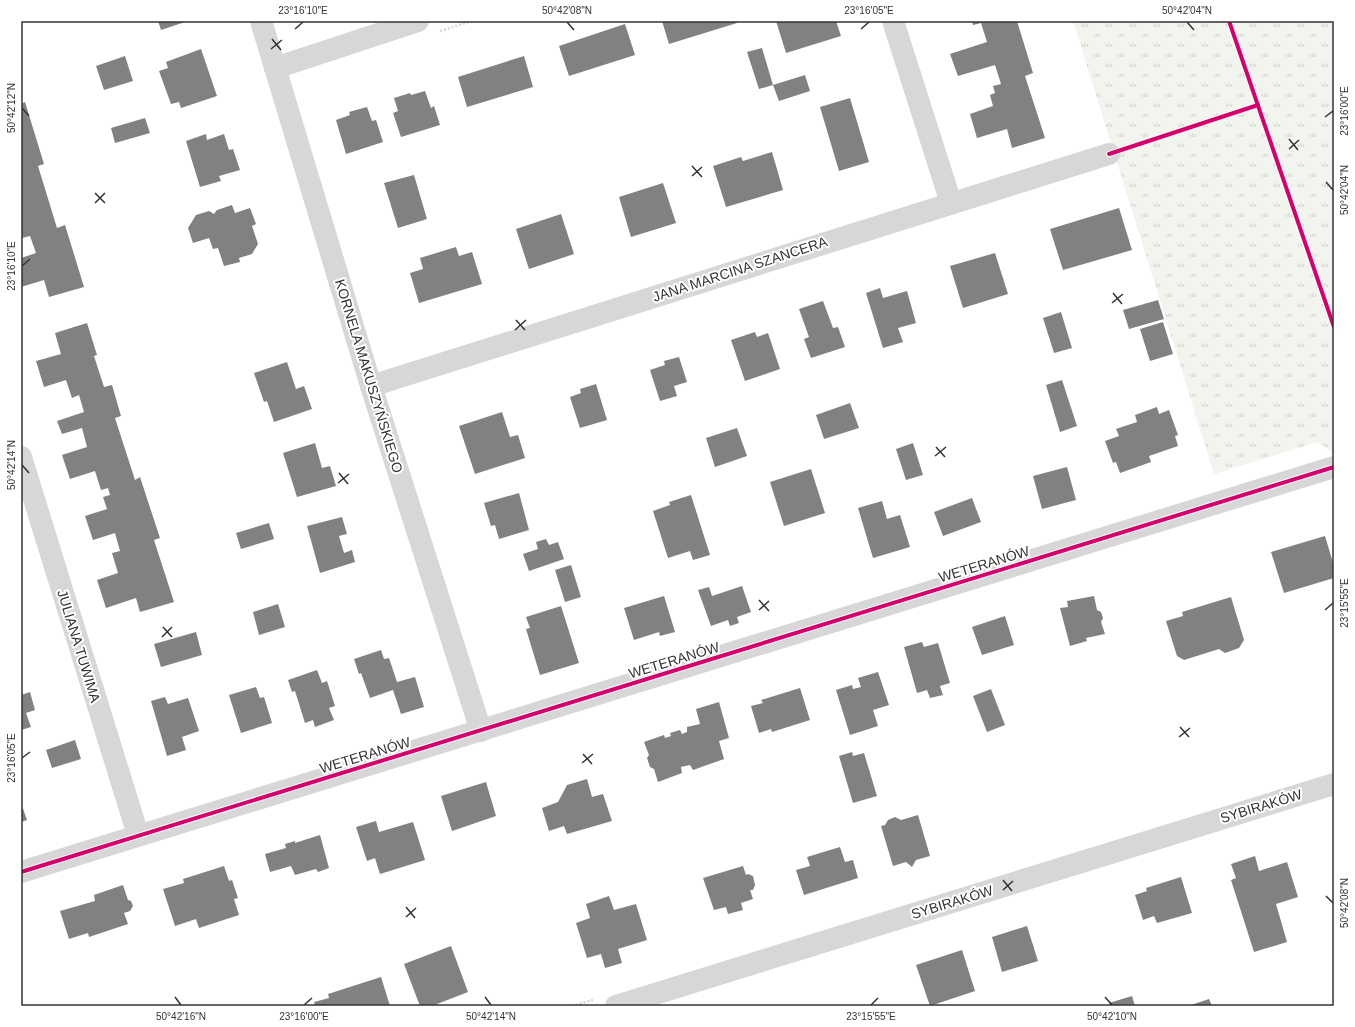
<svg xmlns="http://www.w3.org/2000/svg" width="1355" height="1027" viewBox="0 0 1355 1027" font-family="Helvetica,sans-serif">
  <defs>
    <pattern id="grass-tufts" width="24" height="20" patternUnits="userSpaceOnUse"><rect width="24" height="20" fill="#f1f5ed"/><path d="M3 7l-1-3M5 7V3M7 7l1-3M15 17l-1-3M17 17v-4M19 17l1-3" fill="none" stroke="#cfd2cc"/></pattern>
  </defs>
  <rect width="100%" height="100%" fill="#fff"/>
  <polygon fill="url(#grass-tufts)" points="1073,21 1334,21 1334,454 1318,442 1214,474"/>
  <g fill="#818181">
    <polygon points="158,21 188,21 161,30"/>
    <polygon points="662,21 736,21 737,23 669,44"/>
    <polygon points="776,21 836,21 841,36 786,53"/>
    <polygon points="972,21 1017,21 1033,73 1025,76 1045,138 1012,148 1007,129 977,138 970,114 993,106 990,95 995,93 993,86 1001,84 995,65 958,76 950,54 987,42 981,23 973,25"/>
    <polygon points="625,24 635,55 569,76 559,46"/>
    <polygon points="762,48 773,85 759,89 747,52"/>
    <polygon points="201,49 217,96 181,108 179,102 171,104 159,71 168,68 166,62"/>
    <polygon points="125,56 133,81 104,90 96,66"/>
    <polygon points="524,56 533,87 467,107 458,77"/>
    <polygon points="805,75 810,91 779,101 773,85"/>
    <polygon points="425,91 431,108 434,106 440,125 401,137 393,113 398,111 394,98 410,93 411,95"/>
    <polygon points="850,98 869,162 839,171 820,107"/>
    <polygon points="25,102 44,164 38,166 57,228 65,225 84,287 49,297 44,280 21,287 21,258 36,253 30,236 22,238 21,234 21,104"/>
    <polygon points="367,107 372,121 376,120 383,142 346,154 336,120 350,115 349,112"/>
    <polygon points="145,118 150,133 115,143 111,128"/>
    <polygon points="206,134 207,140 224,134 229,150 233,149 240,170 219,176 221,181 200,187 186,141"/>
    <polygon points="772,152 783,190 726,207 713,166 741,157 743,161"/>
    <polygon points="414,175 427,219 398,228 384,183"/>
    <polygon points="663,183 676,223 631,237 619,197"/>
    <polygon points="232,205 235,213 250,208 256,224 252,226 258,244 252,254 239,258 240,262 224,266 218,248 213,249 209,238 193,243 188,228 196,215 209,211 214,214 217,210"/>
    <polygon points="1119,208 1132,250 1063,270 1050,229"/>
    <polygon points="561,214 574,254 529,269 516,229"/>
    <polygon points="456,247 459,256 472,252 482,284 419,303 410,273 423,269 420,258"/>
    <polygon points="995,253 1008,294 963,308 950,266"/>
    <polygon points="880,288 883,298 907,291 916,323 898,328 903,342 883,348 866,293"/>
    <polygon points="1158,300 1164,319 1129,329 1123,310"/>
    <polygon points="823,301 833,328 838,327 845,347 811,358 804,339 809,337 799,309"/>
    <polygon points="1061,312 1072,348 1054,353 1043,318"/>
    <polygon points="1163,322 1173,354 1150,361 1140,329"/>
    <polygon points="87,323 97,355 94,356 104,387 112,385 121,416 115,418 135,480 140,477 160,538 154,540 174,602 140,612 136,598 106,608 97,580 118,573 112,553 120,551 115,533 93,540 85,516 107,509 103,497 110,495 108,488 101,490 95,471 70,479 62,455 87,447 82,428 62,434 57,421 84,412 79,395 72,398 66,380 44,387 36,361 61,354 55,333"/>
    <polygon points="755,332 757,337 768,333 780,369 745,381 731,340"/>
    <polygon points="679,357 687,382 674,386 677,396 660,401 650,370 665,365 664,361"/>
    <polygon points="287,362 296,389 304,386 312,409 274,422 267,401 264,402 254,373"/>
    <polygon points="1062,380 1077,426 1060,432 1046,385"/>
    <polygon points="596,384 607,420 580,428 570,397 581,393 580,389"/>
    <polygon points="850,403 859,428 824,439 816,415"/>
    <polygon points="1157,407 1159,414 1169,410 1178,435 1175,436 1178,446 1149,456 1151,462 1120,473 1116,462 1113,463 1105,441 1119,436 1116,429 1137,422 1135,415"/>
    <polygon points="502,412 510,437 518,435 525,458 475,474 459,426"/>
    <polygon points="737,428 747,456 715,467 706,438"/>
    <polygon points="315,443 322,468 330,466 336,486 297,497 283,453"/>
    <polygon points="913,443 923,475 906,480 896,449"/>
    <polygon points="1067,467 1076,500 1042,509 1033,476"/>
    <polygon points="811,469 825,513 784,526 770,482"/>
    <polygon points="519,493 529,530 499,539 495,525 491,526 484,503"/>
    <polygon points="691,495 710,555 693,560 690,551 668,558 653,511 670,505 669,502"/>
    <polygon points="972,498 981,522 943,536 934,512"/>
    <polygon points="882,501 887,519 900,515 910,547 873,558 858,508"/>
    <polygon points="342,517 347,534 339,536 344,553 352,550 355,562 320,573 307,526"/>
    <polygon points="269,523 274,539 241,549 236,533"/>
    <polygon points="1325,536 1334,566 1334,578 1284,593 1271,552"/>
    <polygon points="546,539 549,545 558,542 564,559 529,571 523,554 538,549 536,542"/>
    <polygon points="571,565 581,597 565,602 555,570"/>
    <polygon points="742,586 751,612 737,617 739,623 730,626 728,620 711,626 698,590 709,587 712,596"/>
    <polygon points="664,596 675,632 660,636 659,632 634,640 624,608"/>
    <polygon points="1094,596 1097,610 1101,612 1103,618 1101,622 1105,634 1086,638 1087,641 1070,646 1060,608 1068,607 1067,601"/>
    <polygon points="1231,597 1244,640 1239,648 1225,653 1219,649 1184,660 1177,656 1166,621 1183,616 1182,612"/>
    <polygon points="278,604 285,627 259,635 253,612"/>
    <polygon points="561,606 579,663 540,675 526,629 530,628 526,617"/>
    <polygon points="1005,616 1014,645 982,655 972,627"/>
    <polygon points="196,632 202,655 161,667 154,644"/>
    <polygon points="922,642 924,647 938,643 950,683 940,686 943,695 930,698 927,690 917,693 904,647"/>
    <polygon points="381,650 384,659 389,658 397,682 415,677 424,707 401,714 393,690 370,698 361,673 359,674 354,659"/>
    <polygon points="317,670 322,683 327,681 335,706 329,708 334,720 315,727 313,720 305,723 295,691 292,692 288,680"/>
    <polygon points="878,672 889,705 873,710 878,726 850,735 836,690 852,685 853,689 861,687 858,678"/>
    <polygon points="256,687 260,698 264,697 272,723 241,733 229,695"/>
    <polygon points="800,688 810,720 772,732 771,729 759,733 751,706 763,703 761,700"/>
    <polygon points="991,689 1005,725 987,732 973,696"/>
    <polygon points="30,692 35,710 26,713 31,727 21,730 21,695"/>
    <polygon points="165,697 168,704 188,698 199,731 182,737 186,750 167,756 151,701"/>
    <polygon points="719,702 729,738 719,741 724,759 693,770 690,765 681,767 682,773 658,782 654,769 650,767 647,758 649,755 644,742 664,735 665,738 671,736 670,733 680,730 682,734 687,732 687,727 700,724 696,709"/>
    <polygon points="75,740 81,759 52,768 46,750"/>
    <polygon points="852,752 853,756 864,753 877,796 853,803 839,756"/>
    <polygon points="587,779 592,797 603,794 612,821 567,834 564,826 549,831 542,808 558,802 567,785"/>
    <polygon points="486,782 496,816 452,831 441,796"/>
    <polygon points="21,803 27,820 21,822"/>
    <polygon points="918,815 930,856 916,860 912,867 906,862 893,866 881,826 885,825 888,820 895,817 901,820"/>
    <polygon points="376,821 379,832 413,822 425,860 380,874 375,858 367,861 356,827"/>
    <polygon points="320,835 329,868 318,872 316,869 295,875 291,866 270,872 265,854 286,848 285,844 295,841 295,843"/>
    <polygon points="840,847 845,862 853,860 858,878 804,895 796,870 810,866 807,857"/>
    <polygon points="1255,856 1259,871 1287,862 1298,897 1276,904 1287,942 1254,952 1231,880 1236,878 1231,864"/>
    <polygon points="224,866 229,881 232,880 238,898 234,899 239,915 199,928 196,919 175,926 163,889 184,883 183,879"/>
    <polygon points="743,866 746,875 748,874 753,876 755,885 753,890 750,890 753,899 741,903 743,910 728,914 726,907 714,910 703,878"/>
    <polygon points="1181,877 1192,913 1157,923 1154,916 1143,920 1135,895 1147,891 1146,888"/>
    <polygon points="123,885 128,900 131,901 133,906 130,911 124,913 128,924 89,937 88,933 69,939 60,911 95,901 94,895"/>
    <polygon points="609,896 614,910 636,904 647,940 618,949 622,963 605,968 601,954 587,958 576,923 590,918 586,904"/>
    <polygon points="1027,926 1038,961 1002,972 992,937"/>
    <polygon points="451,946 468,992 432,1006 420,1006 404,964"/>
    <polygon points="962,950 975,991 930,1006 916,965"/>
    <polygon points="381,977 390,1006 315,1006 314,1002 329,998 328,994"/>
    <polygon points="1132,996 1135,1006 1110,1006 1109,1003"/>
    <polygon points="1209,999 1212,1006 1188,1006"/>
  </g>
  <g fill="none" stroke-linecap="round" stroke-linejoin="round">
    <g stroke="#d6d6d6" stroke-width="2.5" stroke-dasharray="2 2" stroke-linecap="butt">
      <polyline points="440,31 472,21"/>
      <polyline points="572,1006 593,1000"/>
    </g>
    <g stroke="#d7d7d7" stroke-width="22">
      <polyline points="261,21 371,386 481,731"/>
      <polyline points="893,21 951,203"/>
      <polyline points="275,68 418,21"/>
      <polyline points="371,386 1109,154"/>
      <polyline points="21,457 138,835"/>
      <polyline points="21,872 1334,467"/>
      <polyline points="616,1006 1334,784"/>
    </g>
    <g stroke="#fff" stroke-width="6">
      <g id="cycleway">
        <polyline points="1229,21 1334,327"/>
        <polyline points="1109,154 1258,105"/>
        <polyline points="21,872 1334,467"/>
      </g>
    </g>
    <use href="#cycleway" stroke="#d6006c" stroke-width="4"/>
  </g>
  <path fill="none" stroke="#333" stroke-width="1.5" d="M567 22 574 30M1187 22 1194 30M295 29 303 22M861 29 869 22M272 39 281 50M271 49 282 40M22 108 29 116M1325 117 1333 111M1289 139 1298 150M1289 149 1299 140M692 166 702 177M692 176 702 167M1326 182 1333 190M95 193 105 203M95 203 105 193M22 266 30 259M1113 293 1122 304M1112 303 1123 294M516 320 525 330M515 330 526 320M936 447 945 457M935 456 946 447M22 465 29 473M339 473 348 484M338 483 349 474M759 600 769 611M759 610 769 601M1325 610 1333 603M163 627 172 637M162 637 172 627M1180 727 1189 737M1179 737 1190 728M583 754 592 764M22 758 30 752M582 763 593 754M1003 880 1012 891M1003 890 1013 881M1326 896 1333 903M406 907 415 918M406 917 416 908M175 997 181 1005M485 997 491 1005M1105 997 1112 1005M304 1005 312 998M871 1005 878 998"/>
  <g text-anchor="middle" stroke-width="4" stroke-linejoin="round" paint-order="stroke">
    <g font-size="14" fill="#333" stroke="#fff">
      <text transform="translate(740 269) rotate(-18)" y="5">JANA MARCINA SZANCERA</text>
      <text transform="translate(369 376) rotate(73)" y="5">KORNELA MAKUSZYŃSKIEGO</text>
      <text transform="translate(984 564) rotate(-17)" y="5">WETERANÓW</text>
      <text transform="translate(79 646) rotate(73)" y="5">JULIANA TUWIMA</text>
      <text transform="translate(674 660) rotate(-17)" y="5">WETERANÓW</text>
      <text transform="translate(365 755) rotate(-17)" y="5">WETERANÓW</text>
      <text transform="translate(1261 806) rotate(-17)" y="5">SYBIRAKÓW</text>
      <text transform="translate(952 902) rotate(-17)" y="5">SYBIRAKÓW</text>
    </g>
  </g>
  <rect width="1355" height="1027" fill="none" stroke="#ffffff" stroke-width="44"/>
  <rect x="22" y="22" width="1311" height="983" fill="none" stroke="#333" stroke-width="1.5"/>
  <g font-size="10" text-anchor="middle" fill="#333">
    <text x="303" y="14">23°16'10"E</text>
    <text x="567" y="14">50°42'08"N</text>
    <text x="869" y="14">23°16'05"E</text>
    <text x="1187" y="14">50°42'04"N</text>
    <text transform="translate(11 108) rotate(-90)" y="4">50°42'12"N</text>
    <text transform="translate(1344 111) rotate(-90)" y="4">23°16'00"E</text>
    <text transform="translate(1344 190) rotate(-90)" y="4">50°42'04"N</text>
    <text transform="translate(11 266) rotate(-90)" y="4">23°16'10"E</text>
    <text transform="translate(11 465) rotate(-90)" y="4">50°42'14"N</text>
    <text transform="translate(1344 603) rotate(-90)" y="4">23°15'55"E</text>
    <text transform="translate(11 758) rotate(-90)" y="4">23°16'05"E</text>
    <text transform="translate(1344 903) rotate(-90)" y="4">50°42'08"N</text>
    <text x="181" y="1020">50°42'16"N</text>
    <text x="304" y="1020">23°16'00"E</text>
    <text x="491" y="1020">50°42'14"N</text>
    <text x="871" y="1020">23°15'55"E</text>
    <text x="1112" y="1020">50°42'10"N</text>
  </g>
</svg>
